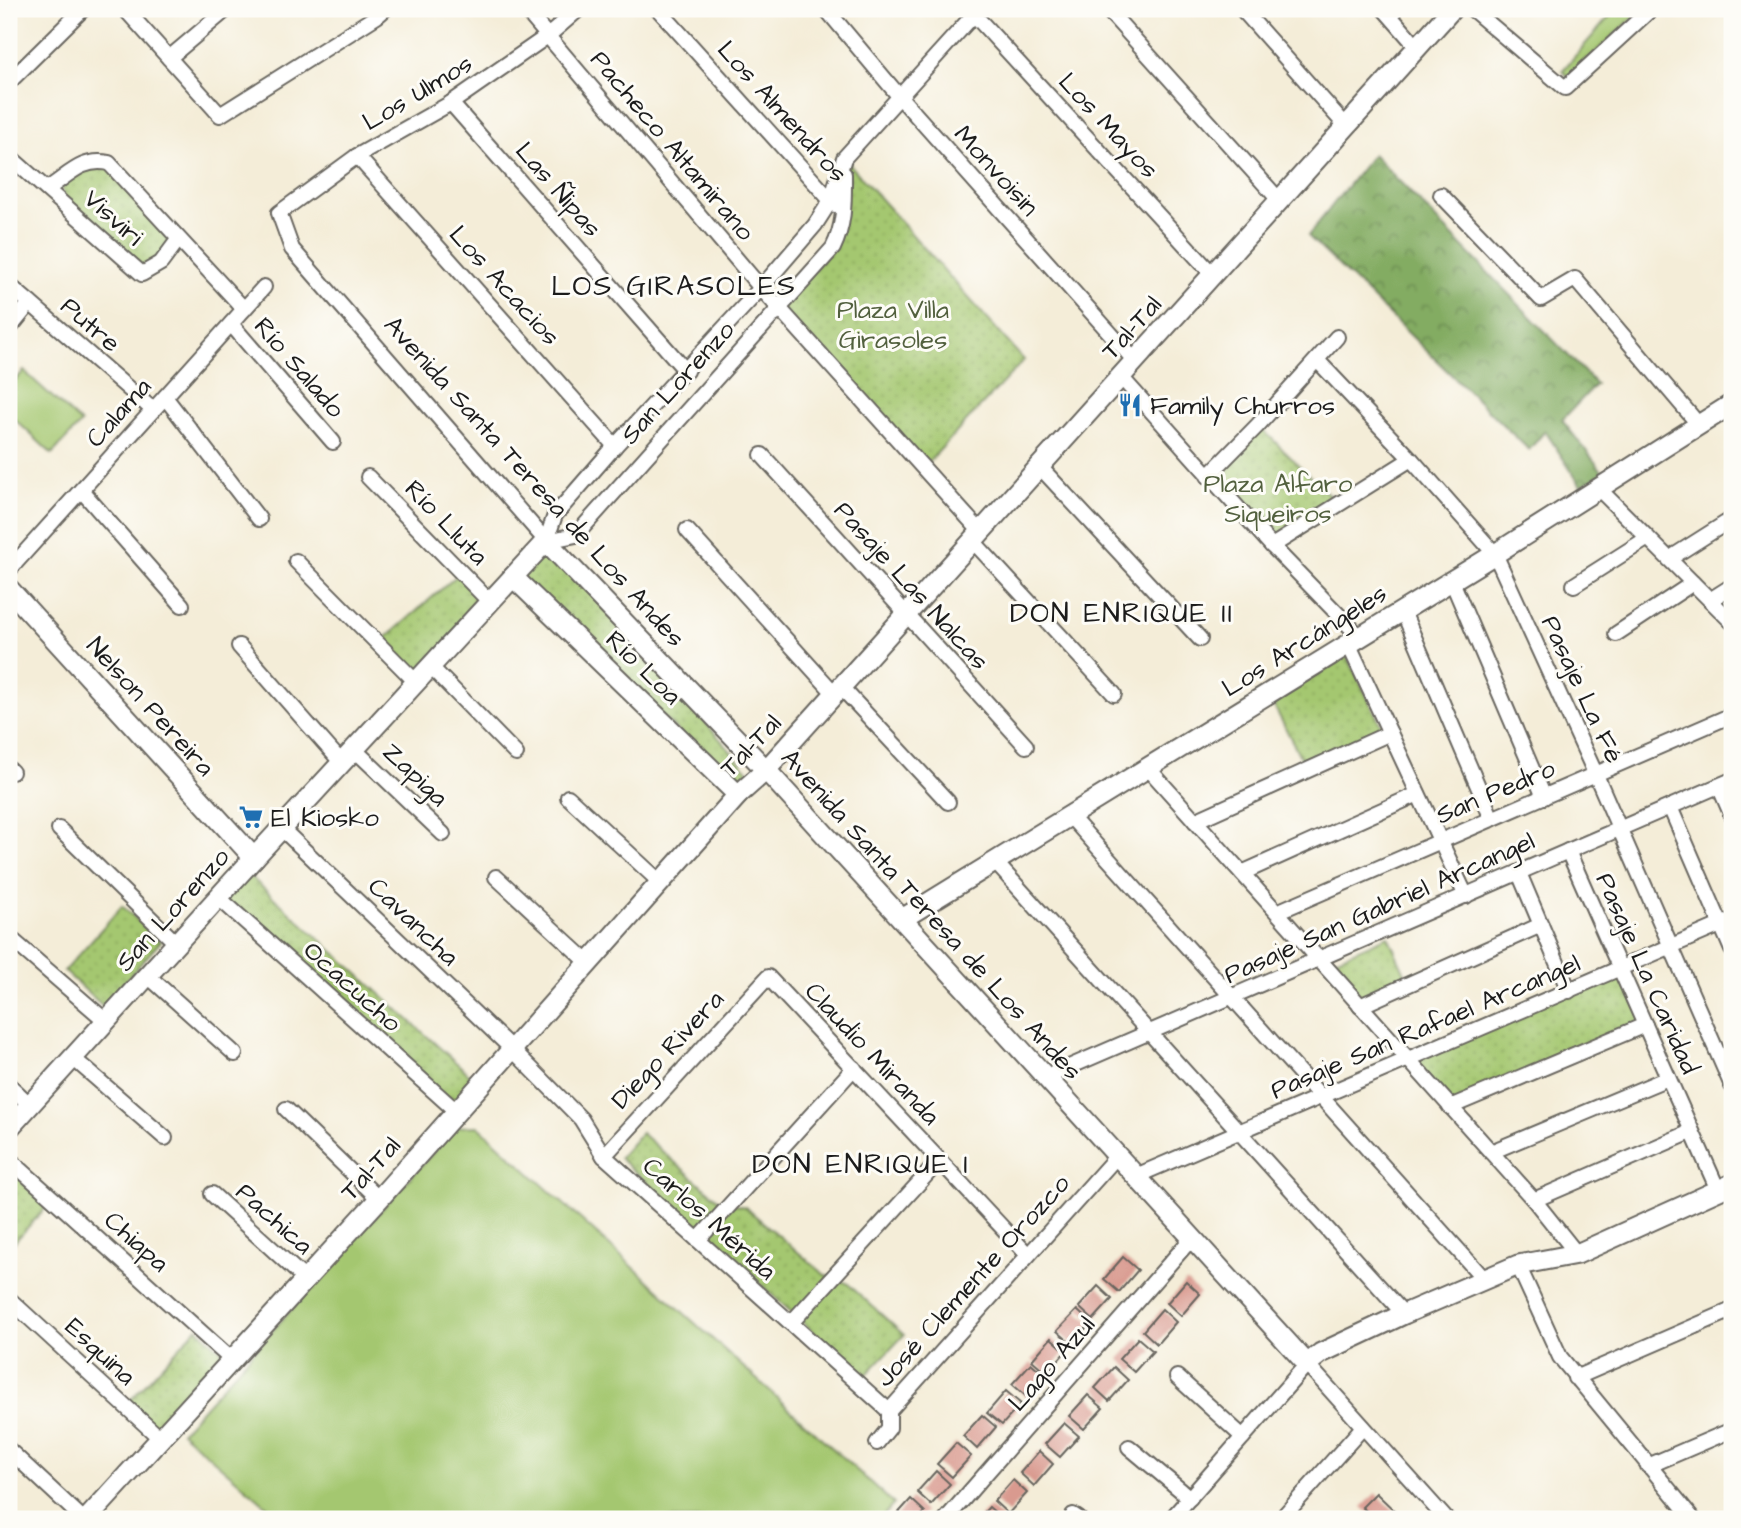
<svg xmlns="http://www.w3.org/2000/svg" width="1741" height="1528" viewBox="0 0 1741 1528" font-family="'Architects Daughter',sans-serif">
  <defs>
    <pattern id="forest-crowns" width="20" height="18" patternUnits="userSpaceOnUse" patternTransform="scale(1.75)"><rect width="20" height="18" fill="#83ac62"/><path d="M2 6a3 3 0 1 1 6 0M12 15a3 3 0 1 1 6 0" fill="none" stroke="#6a8b50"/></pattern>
    <pattern id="park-dots" width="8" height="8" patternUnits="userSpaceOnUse" patternTransform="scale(1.75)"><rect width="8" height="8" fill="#a4c770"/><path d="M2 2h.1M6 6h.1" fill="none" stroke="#8daa60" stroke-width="1.8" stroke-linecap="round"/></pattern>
  </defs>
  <rect width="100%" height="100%" fill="#fdfcf7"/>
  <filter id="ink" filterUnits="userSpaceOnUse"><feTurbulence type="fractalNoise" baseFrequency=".0143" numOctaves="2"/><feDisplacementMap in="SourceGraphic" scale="14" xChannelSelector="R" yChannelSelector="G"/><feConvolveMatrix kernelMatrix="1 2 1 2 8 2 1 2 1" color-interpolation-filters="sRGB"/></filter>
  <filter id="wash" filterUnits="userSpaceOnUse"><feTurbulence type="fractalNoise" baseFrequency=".00686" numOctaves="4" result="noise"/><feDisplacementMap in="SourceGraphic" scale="28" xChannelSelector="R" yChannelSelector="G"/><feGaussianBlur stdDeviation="1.57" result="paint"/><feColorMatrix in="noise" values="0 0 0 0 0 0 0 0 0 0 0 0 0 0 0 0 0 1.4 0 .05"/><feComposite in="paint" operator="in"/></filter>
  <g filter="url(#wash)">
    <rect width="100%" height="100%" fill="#f4edd8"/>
    <g fill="#a4c770" stroke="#607246" stroke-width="2">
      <polygon points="1616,9 1643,9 1568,77 1562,71"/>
      <polygon points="24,371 81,423 52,454 9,414 9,387"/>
      <polygon points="478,1126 894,1504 880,1519 282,1519 181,1432 456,1127"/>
    </g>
    <polygon fill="url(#forest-crowns)" stroke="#50643f" stroke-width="2" points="1373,154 1596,384 1562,420 1603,472 1581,486 1545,431 1529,450 1308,236"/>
    <g fill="url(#park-dots)" stroke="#607246" stroke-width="2">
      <polygon points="844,158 1024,360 923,468 779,308 833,248"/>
      <polygon points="109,163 159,218 169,240 161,263 143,268 63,196 62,187 69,173"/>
      <polygon points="1258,425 1339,505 1272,546 1208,476"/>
      <polygon points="546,541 748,771 735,784 513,577"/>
      <polygon points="461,572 490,602 416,682 379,644"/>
      <polygon points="1347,656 1384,731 1305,766 1272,702"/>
      <polygon points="243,870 480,1084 456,1111 218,897"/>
      <polygon points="122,906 161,941 103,1006 64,971"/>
      <polygon points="1388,936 1409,982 1364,1001 1328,962"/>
      <polygon points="1620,969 1645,1025 1450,1107 1407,1060"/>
      <polygon points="641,1133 720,1201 745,1207 825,1275 847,1283 904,1335 864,1377 619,1158"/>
      <polygon points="9,1164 51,1202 9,1248"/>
      <polygon points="197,1328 232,1360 161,1439 125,1406"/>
    </g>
    <g id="blocks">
      <g fill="#d99a8f">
        <polygon points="1123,1257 1138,1270 1119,1292 1104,1279"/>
        <polygon points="1186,1281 1200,1294 1181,1316 1167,1303"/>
        <polygon points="1098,1286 1112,1299 1093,1320 1079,1307"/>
        <polygon points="1162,1309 1176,1322 1157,1344 1143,1331"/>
        <polygon points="1077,1310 1091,1323 1072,1344 1057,1331"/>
        <polygon points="1051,1338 1066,1351 1047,1373 1032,1360"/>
        <polygon points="1138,1338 1153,1351 1134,1372 1119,1359"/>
        <polygon points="1031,1363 1046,1376 1027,1397 1012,1384"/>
        <polygon points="1114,1367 1128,1380 1109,1401 1095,1388"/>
        <polygon points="1006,1391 1021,1404 1002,1425 987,1413"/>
        <polygon points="1088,1395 1103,1408 1084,1429 1069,1416"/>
        <polygon points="982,1415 996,1427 977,1449 963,1436"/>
        <polygon points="1064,1423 1079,1436 1060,1457 1045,1444"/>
        <polygon points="956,1443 971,1456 952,1477 937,1464"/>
        <polygon points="1039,1451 1053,1464 1034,1486 1020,1473"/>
        <polygon points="936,1471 950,1484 931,1505 917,1492"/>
        <polygon points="1013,1480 1027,1493 1008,1514 994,1501"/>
        <polygon points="1376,1493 1403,1519 1375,1519 1362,1507"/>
        <polygon points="911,1499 925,1512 918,1519 893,1519"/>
        <polygon points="989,1507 1003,1519 978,1519"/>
      </g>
    </g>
  </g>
  <g filter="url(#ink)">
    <use href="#blocks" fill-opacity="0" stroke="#68655e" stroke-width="2"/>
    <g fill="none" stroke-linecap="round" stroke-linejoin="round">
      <g stroke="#68655e" stroke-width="18">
        <g id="street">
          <polyline points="125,9 220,115 377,16 385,9"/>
          <polyline points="525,9 761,288 981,532"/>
          <polyline points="658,9 835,205"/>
          <polyline points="826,9 899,96 1135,361"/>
          <polyline points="969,9 1213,275"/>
          <polyline points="1107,9 1280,201"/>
          <polyline points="1242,9 1347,127"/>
          <polyline points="1384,9 1418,48"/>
          <polyline points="1472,9 1565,88 1651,9"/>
          <polyline points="169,58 227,9"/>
          <polyline points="9,82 83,9"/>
          <polyline points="451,103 686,371"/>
          <polyline points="9,156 142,274 161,263 178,240"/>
          <polyline points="357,156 615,446"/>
          <path d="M47 189C68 176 82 157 109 163L244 309"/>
          <polyline points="1441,195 1541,299 1575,279 1699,425"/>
          <polyline points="9,285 30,303 9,329"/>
          <polyline points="30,303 153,410"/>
          <polyline points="231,324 333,442"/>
          <polyline points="1317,360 1411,459 1495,554 1596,775 1732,1086"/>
          <polyline points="1121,377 1272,546 1359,636"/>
          <polyline points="165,397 259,519"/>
          <polyline points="762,455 1026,746"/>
          <polyline points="1040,467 1200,639"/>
          <polyline points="1208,476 1258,425 1337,337"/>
          <polyline points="368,477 490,602"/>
          <polyline points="1598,488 1732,622"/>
          <polyline points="81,490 182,605"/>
          <polyline points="687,530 835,694"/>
          <polyline points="546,541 292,249 279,213 357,156 451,103 549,35 579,9"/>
          <polyline points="546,541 555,515 615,446 761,288 815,225 831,200 844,158 979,9"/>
          <path d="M546 541 576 535 833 248C845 224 844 201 844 174"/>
          <polyline points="973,541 1114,694"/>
          <polyline points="1272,546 1411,459"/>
          <polyline points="1669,559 1732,519"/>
          <polyline points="296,561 416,682"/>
          <polyline points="9,570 264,287"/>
          <polyline points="1451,579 1544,797"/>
          <polyline points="1574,585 1648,538"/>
          <polyline points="1710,600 1732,586"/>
          <polyline points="1402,609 1492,819"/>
          <polyline points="1616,634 1693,583"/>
          <polyline points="1348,643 1466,896"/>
          <polyline points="239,646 342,763"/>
          <polyline points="430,666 516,754"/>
          <polyline points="841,687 948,802"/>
          <polyline points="354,749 443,834"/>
          <polyline points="1148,768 1534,1200 1577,1254"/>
          <polyline points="9,769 12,772"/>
          <polyline points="1719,786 1732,816"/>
          <polyline points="568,797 661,883"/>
          <polyline points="1670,807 1732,950"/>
          <polyline points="1070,816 1485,1280"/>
          <polyline points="1195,821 1390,733"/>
          <polyline points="281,828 512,1049 581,1119 604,1156 889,1411"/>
          <polyline points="59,829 176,943"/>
          <polyline points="1568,851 1718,1190"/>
          <polyline points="996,863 1404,1314"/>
          <polyline points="1242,873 1418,794"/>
          <polyline points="1519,873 1569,991"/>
          <polyline points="496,877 589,963"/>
          <polyline points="218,897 456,1111"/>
          <polyline points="1277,912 1732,715"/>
          <polyline points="9,937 106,1021"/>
          <polyline points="147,975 235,1054"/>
          <polyline points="1360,1006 1541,925"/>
          <polyline points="73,1058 165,1138"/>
          <polyline points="1046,1077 1732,780"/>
          <polyline points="9,1085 30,1105"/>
          <polyline points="1450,1107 1645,1025"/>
          <polyline points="286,1109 379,1199"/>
          <polyline points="1491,1152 1668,1078"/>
          <polyline points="604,1156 768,977 1028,1255"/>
          <polyline points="9,1159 232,1360"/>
          <polyline points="1136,1176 1732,920"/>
          <polyline points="212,1194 305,1279"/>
          <polyline points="1534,1200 1691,1132"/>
          <polyline points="698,1240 854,1068"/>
          <polyline points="1518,1265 1560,1357 1693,1519"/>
          <polyline points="9,1299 161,1439"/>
          <polyline points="791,1323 939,1161"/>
          <polyline points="1177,1377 1243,1437"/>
          <polyline points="1575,1378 1732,1310"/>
          <polyline points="877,1443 889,1428 889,1411 1117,1156"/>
          <polyline points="1129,1447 1190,1498"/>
          <polyline points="9,1450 83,1519"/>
          <polyline points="1648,1466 1732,1430"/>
          <polyline points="1073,1515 1079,1519"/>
          <polyline points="946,1519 1192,1238"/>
          <polyline points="1171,1519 1307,1364 1446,1519"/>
          <polyline points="1281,1519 1363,1427"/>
        </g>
      </g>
      <g stroke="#68655e" stroke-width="23">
        <g id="secondary">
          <polyline points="513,577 738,795"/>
          <polyline points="9,589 254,858"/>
          <polyline points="902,919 1495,554 1732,404"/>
          <polyline points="9,1128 254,858 546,541 766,770 1307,1364 1321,1353 1404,1314 1518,1265 1577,1254 1732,1184"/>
          <polyline points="87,1519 379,1199 738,795 766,770 1452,9"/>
        </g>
      </g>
      <use href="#street" stroke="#fff" stroke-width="14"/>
      <use href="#secondary" stroke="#fff" stroke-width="19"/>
    </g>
  </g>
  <defs>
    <g id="restaurant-bare" transform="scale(1.89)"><path d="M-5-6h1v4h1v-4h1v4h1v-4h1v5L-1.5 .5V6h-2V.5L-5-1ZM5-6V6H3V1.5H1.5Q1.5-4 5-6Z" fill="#1f6fb2" stroke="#fdfcf7" stroke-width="2.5" paint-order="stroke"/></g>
    <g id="supermarket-bare" transform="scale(1.89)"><path d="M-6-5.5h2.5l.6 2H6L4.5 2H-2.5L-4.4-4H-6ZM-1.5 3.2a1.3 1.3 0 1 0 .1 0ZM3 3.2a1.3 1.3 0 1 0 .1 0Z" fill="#1f6fb2" stroke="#fdfcf7" stroke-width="2.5" paint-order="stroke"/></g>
  </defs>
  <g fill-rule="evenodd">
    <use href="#restaurant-bare" x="1130" y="405"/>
    <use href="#supermarket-bare" x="251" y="817"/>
  </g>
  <g text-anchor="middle" stroke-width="6" stroke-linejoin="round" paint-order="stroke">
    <g font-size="26" fill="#1c1c1c" stroke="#fdfcf7">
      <text transform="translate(417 92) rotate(-31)" y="9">Los Ulmos</text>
      <text transform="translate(783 111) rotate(48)" y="9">Los Almendros</text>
      <text transform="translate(1109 125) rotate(47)" y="9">Los Mayos</text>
      <text transform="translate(673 145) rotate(50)" y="9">Pacheco Altamirano</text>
      <text transform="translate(997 170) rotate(48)" y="9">Monvoisin</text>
      <text transform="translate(559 189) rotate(49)" y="9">Las Ñipas</text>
      <text transform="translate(114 217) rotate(42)" y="9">Visviri</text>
      <text transform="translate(505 285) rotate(48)" y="9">Los Acacios</text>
      <text transform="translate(91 324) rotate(41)" y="9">Putre</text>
      <text transform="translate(1131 327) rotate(-48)" y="9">Tal-Tal</text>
      <text transform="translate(300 367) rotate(49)" y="9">Río Salado</text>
      <text transform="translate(677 382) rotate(-48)" y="9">San Lorenzo</text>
      <text transform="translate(118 412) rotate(-48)" y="9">Calama</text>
      <text transform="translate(535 481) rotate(48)" y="9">Avenida Santa Teresa de Los Andes</text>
      <text transform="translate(447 522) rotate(46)" y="9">Río Lluta</text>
      <text transform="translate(912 585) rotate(48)" y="9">Pasaje Las Nalcas</text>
      <text transform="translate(1304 640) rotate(-32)" y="9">Los Arcángeles</text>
      <text transform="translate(644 667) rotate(44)" y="9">Río Loa</text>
      <text transform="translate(1583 689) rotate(65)" y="9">Pasaje La Fé</text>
      <text transform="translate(151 706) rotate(48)" y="9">Nelson Pereira</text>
      <text transform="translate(750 745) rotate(-46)" y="9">Tal-Tal</text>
      <text transform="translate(416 774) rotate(44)" y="9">Zapiga</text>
      <text transform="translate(1495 791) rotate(-23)" y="9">San Pedro</text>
      <text transform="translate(1379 907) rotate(-24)" y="9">Pasaje San Gabriel Arcangel</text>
      <text transform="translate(172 909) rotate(-48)" y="9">San Lorenzo</text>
      <text transform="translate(932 914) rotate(48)" y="9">Avenida Santa Teresa de Los Andes</text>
      <text transform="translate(414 921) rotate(44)" y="9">Cavancha</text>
      <text transform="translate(1648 973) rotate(66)" y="9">Pasaje La Caridad</text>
      <text transform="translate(353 986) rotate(42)" y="9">Ocacucho</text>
      <text transform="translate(1425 1026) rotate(-23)" y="9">Pasaje San Rafael Arcangel</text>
      <text transform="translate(667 1049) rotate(-47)" y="9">Diego Rivera</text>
      <text transform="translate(873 1053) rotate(47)" y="9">Claudio Miranda</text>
      <text transform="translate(370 1168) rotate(-48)" y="9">Tal-Tal</text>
      <text transform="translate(275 1218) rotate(42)" y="9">Pachica</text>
      <text transform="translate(710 1218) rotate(42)" y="9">Carlos Mérida</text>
      <text transform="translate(137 1241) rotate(42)" y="9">Chiapa</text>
      <text transform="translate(972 1280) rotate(-48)" y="9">José Clemente Orozco</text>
      <text transform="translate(101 1351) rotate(43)" y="9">Esquina</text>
      <text transform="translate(1051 1363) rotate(-49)" y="9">Lago Azul</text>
    </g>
    <g font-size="26" fill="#52603e" stroke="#fdfcf7">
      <text x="893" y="318">Plaza Villa<tspan x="893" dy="30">Girasoles</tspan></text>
      <text x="1278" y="492">Plaza Alfaro<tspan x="1278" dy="30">Siqueiros</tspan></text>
    </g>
    <g font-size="26" fill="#1c1c1c" stroke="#fdfcf7" text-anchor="start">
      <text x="1150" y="414">Family Churros</text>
      <text x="271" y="826">El Kiosko</text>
    </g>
    <g font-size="28" letter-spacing="2" fill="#1c1c1c" stroke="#fdfcf7">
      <text x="674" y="295">LOS GIRASOLES</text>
      <text x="1122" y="622">DON ENRIQUE II</text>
      <text x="861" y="1173">DON ENRIQUE I</text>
    </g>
  </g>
  <rect width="1741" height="1528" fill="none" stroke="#fdfcf7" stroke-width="35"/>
</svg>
